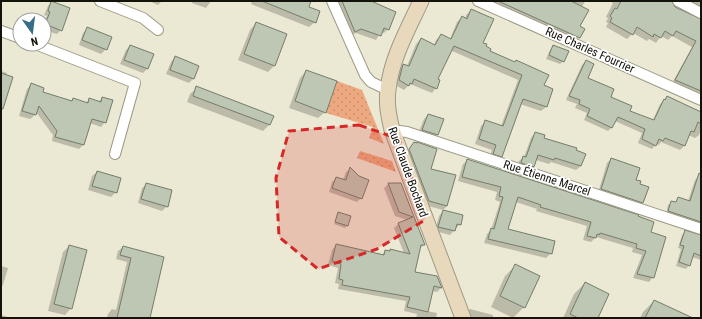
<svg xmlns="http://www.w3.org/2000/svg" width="702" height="319" viewBox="0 0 702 319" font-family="'Roboto Condensed',sans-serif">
  <defs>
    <pattern id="grass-dots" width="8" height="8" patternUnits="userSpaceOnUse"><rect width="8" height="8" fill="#eea87f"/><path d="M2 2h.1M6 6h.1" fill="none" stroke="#cb906c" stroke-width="1.8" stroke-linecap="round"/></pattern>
  </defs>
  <rect width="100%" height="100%" fill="#ebe9d3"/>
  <g fill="url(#grass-dots)">
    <polygon points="337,81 362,90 384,144 369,138 373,127 326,113"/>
    <polygon points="360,151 392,161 396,172 357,158"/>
  </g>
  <g fill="#0003">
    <polygon points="149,1 162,1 158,5"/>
    <polygon points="192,1 211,1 206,8 192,3"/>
    <polygon points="252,1 310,1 307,7 315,22 309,27 251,4"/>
    <polygon points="336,1 372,1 388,29 384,33 381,32 376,40 356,33 351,35"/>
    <polygon points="483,1 585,1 582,7 579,26 580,37 575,42"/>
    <polygon points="609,1 656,1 701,20 701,91 696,96 671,85 692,47 672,36 668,40 661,36 656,43 649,39 647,41 633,33 627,39 606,27 608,23 606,22 608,18 606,17 613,3"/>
    <polygon points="679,1 701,1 701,15"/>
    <polygon points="52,2 61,30 57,34 44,30 44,22 47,16 44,15 48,6"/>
    <polygon points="471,10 482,43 489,51 543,86 552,89 546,107 541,111 520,104 501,156 497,161 489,158 492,150 475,144 481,126 486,121 501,126 518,80 450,50 437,80 436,88 432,93 410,84 404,90 395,85 399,69 403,65 407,66 416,44 421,39 434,45 436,40 441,35 450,39 457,22 462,17 465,19 466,15"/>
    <polygon points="256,23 275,65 268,72 238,60 250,30"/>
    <polygon points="88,28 106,49 101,54 79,45 83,33"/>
    <polygon points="130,46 152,54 147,69 143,73 120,64 126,50"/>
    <polygon points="553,46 563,61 560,64 546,59 550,50"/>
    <polygon points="175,57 193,79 189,83 166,74 171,62"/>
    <polygon points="586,61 587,79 628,112 653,120 660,104 667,97 701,113 701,130 699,135 695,138 688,135 684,146 680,150 661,142 659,145 656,144 652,149 638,143 642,133 615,121 612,127 608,131 584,120 587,113 575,108 577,104 566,100 582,65"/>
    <polygon points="1,71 7,73 1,99"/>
    <polygon points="306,71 325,112 318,118 289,108 300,78"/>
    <polygon points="31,85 41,93 71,102 73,99 86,103 89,99 98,102 102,98 105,122 101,127 90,123 83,145 79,149 52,141 53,135 36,112 35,115 30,119 19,116 27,89"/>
    <polygon points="197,88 269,125 263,131 187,102 190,94"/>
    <polygon points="428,115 443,120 437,135 433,139 418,134 424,119"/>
    <polygon points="535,133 543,139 585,154 581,166 576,170 551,162 549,164 536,160 533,167 529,171 517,167 519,161 524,157 531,138"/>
    <polygon points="414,143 429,170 447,206 443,210 425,205 405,154"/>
    <polygon points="611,159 635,180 642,202 638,206 598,193 607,163"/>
    <polygon points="468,160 650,233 653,277 649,282 633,278 642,255 632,252 633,248 596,237 591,242 583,240 587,226 536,211 537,209 516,202 507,230 551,253 546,258 484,243 487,234 491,230 500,202 495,200 497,192 458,181 463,164"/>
    <polygon points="350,169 361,198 357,202 329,192 332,182 337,178 343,180 346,172"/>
    <polygon points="97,172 116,192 111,197 88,190 92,176"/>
    <polygon points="699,176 701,177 701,228 666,215 668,205 672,202 675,203 679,198 688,201 695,180"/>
    <polygon points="147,184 167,206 162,211 138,203 142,188"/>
    <polygon points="388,184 400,184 424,245 419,249 414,272 437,277 441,288 437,292 432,291 427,311 437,313 436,318 416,318 417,314 404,311 406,301 338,289 339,284 335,283 338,268 328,265 332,250 336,245 381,256 385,251 389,252 391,250 404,253 394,228 398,224 407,220 395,216 384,188"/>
    <polygon points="443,211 460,224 450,235 435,231 439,216"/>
    <polygon points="339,213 347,226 345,228 334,224"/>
    <polygon points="685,232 701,236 701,260 692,257 689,265 686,269 676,266 681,249 678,248 682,235"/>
    <polygon points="69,246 71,308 65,315 48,311 63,252"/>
    <polygon points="123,247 162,258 149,318 107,318 108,314 112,309 116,310 127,262 116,259 118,251"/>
    <polygon points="516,265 524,307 513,318 491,307 505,276"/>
    <polygon points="1,266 8,268 3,285 1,287"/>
    <polygon points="585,283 597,318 563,318 574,294"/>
    <polygon points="654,301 674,318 640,318 643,312"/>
    <polygon points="470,309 493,315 493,318 467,318 466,313"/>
    <polygon points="1,315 12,318 1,318"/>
  </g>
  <g fill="#bdc7b3" stroke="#747d6b">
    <polygon points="51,1 70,8 62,31 45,24 50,12 48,11"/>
    <polygon points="262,1 311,1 309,7 320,11 316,23"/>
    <polygon points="342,1 371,1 396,12 389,30 384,28 381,36 361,29 355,32"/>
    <polygon points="498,1 571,1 589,10 580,26 585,29 580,38"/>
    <polygon points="621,1 672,1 675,7 701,19 701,91 675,80 696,41 676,31 673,36 665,31 661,38 654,34 653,37 637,27 633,35 610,22 612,18 610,16 615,8 617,9"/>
    <polygon points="471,9 494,19 483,43 487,44 486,46 491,49 490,51 515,62 516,60 549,75 544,85 553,89 547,107 523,99 502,157 493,154 496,145 479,139 485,120 503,126 522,75 454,46 438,79 440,80 437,89 414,79 412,84 410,83 409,86 399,80 403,64 409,66 421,38 435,45 441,34 451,39 462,16 467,19"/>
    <polygon points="256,22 287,34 275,66 244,54"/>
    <polygon points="87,27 112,37 107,50 82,40"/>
    <polygon points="130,45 154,54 148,69 124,60"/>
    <polygon points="553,45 569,51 564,62 549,55"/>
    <polygon points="175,56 199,66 194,79 170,70"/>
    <polygon points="586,60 594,64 588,78 614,89 611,97 632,106 630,111 654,120 664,99 665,100 667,96 701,112 701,124 698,122 694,132 691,131 685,146 665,138 663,141 659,139 656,146 642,139 645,129 618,117 612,128 587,116 590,109 579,104 580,100 569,96"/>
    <polygon points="306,70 337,81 326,113 295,101"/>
    <polygon points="1,73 13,77 3,109 1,109"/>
    <polygon points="31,83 44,88 43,92 72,101 73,98 88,103 89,98 101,102 102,97 113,100 106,123 92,119 84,145 55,137 57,131 39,106 36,115 22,111"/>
    <polygon points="196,86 274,116 270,125 193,96"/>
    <polygon points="428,114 444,119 438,135 422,130"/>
    <polygon points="535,132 545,135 544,138 577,148 576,150 586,154 581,166 555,158 554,160 538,155 534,167 521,163 523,156 526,157"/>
    <polygon points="414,142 417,143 417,142 437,149 431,169 456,175 447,206 429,201 409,149"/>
    <polygon points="611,158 640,168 636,180 641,181 640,184 649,187 643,203 601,189"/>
    <polygon points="467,159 639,215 638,216 654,222 651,232 666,237 654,278 637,274 646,251 636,248 637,244 600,233 599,235 597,234 596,238 587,236 591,222 540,207 541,205 518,197 508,229 555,241 552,254 488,239 491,228 494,229 503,197 499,196 501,187 462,177"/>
    <polygon points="350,167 359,176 369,180 362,199 332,188 336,177 346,180"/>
    <polygon points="97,171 121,178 117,193 92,186"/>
    <polygon points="699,173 701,174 701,222 668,211 671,201 676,202 678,197 690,201"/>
    <polygon points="146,183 172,190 168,207 141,199"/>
    <polygon points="388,183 401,183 425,245 421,245 415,272 437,276 442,288 434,286 428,312 407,307 410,297 342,285 343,280 339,279 341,264 332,261 336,244 384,255 385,250 390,251 390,249 410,254 398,223 413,217 399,212"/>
    <polygon points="443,210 463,215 461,225 457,224 455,231 438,227"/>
    <polygon points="338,212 351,216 348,226 335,222"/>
    <polygon points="685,230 701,235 701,256 694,253 690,266 679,262 684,246 680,245"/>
    <polygon points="69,245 87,250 72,309 54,304"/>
    <polygon points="123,246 164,257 150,318 117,318 131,258 120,255"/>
    <polygon points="515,264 540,276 525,308 500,296"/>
    <polygon points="585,282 609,294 598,318 578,318 570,314"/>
    <polygon points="654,300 693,318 645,318"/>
  </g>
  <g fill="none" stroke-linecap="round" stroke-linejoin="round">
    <g stroke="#9d9b86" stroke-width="12">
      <g id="street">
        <polyline points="100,1 143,18 158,30"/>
        <polyline points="332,1 365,75 371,82 388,90"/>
        <polyline points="478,1 701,100"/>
        <polyline points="678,1 701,13"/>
        <polyline points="1,31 20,38"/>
        <polyline points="35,44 135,83 115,154"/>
        <polyline points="392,130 407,132 701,229"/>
      </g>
    </g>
    <g stroke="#9d9b86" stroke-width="17">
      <path id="secondary" d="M421 1C408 29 391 59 388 90 386 104 389 117 392 130L463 318"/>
    </g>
    <use href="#street" stroke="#fff" stroke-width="10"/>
    <use href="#secondary" stroke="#e8d8bc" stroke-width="15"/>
  </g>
  <path fill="#d62828" fill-opacity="0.2" stroke="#d62828" stroke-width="3" stroke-dasharray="8 5" stroke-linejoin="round" d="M359 125 399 139 425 220 377 249 318 269 279 237 276 178 289 131Z"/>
  <g text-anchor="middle" stroke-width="3.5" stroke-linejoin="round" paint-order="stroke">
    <g font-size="12" fill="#13120b" stroke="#fff">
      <text transform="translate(590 50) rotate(24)" y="4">Rue Charles Fourrier</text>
      <text transform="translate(408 172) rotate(70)" y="4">Rue Claude Bochard</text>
      <text transform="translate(547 178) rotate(18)" y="4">Rue Étienne Marcel</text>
    </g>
  </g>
  <rect width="702" height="319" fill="none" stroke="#13120b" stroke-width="4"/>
  <g transform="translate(32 32) rotate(166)"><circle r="19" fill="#ffffff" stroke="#a1a09d"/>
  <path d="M0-3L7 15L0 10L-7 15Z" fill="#386d89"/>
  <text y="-6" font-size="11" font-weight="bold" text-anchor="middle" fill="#13120b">N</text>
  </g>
</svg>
